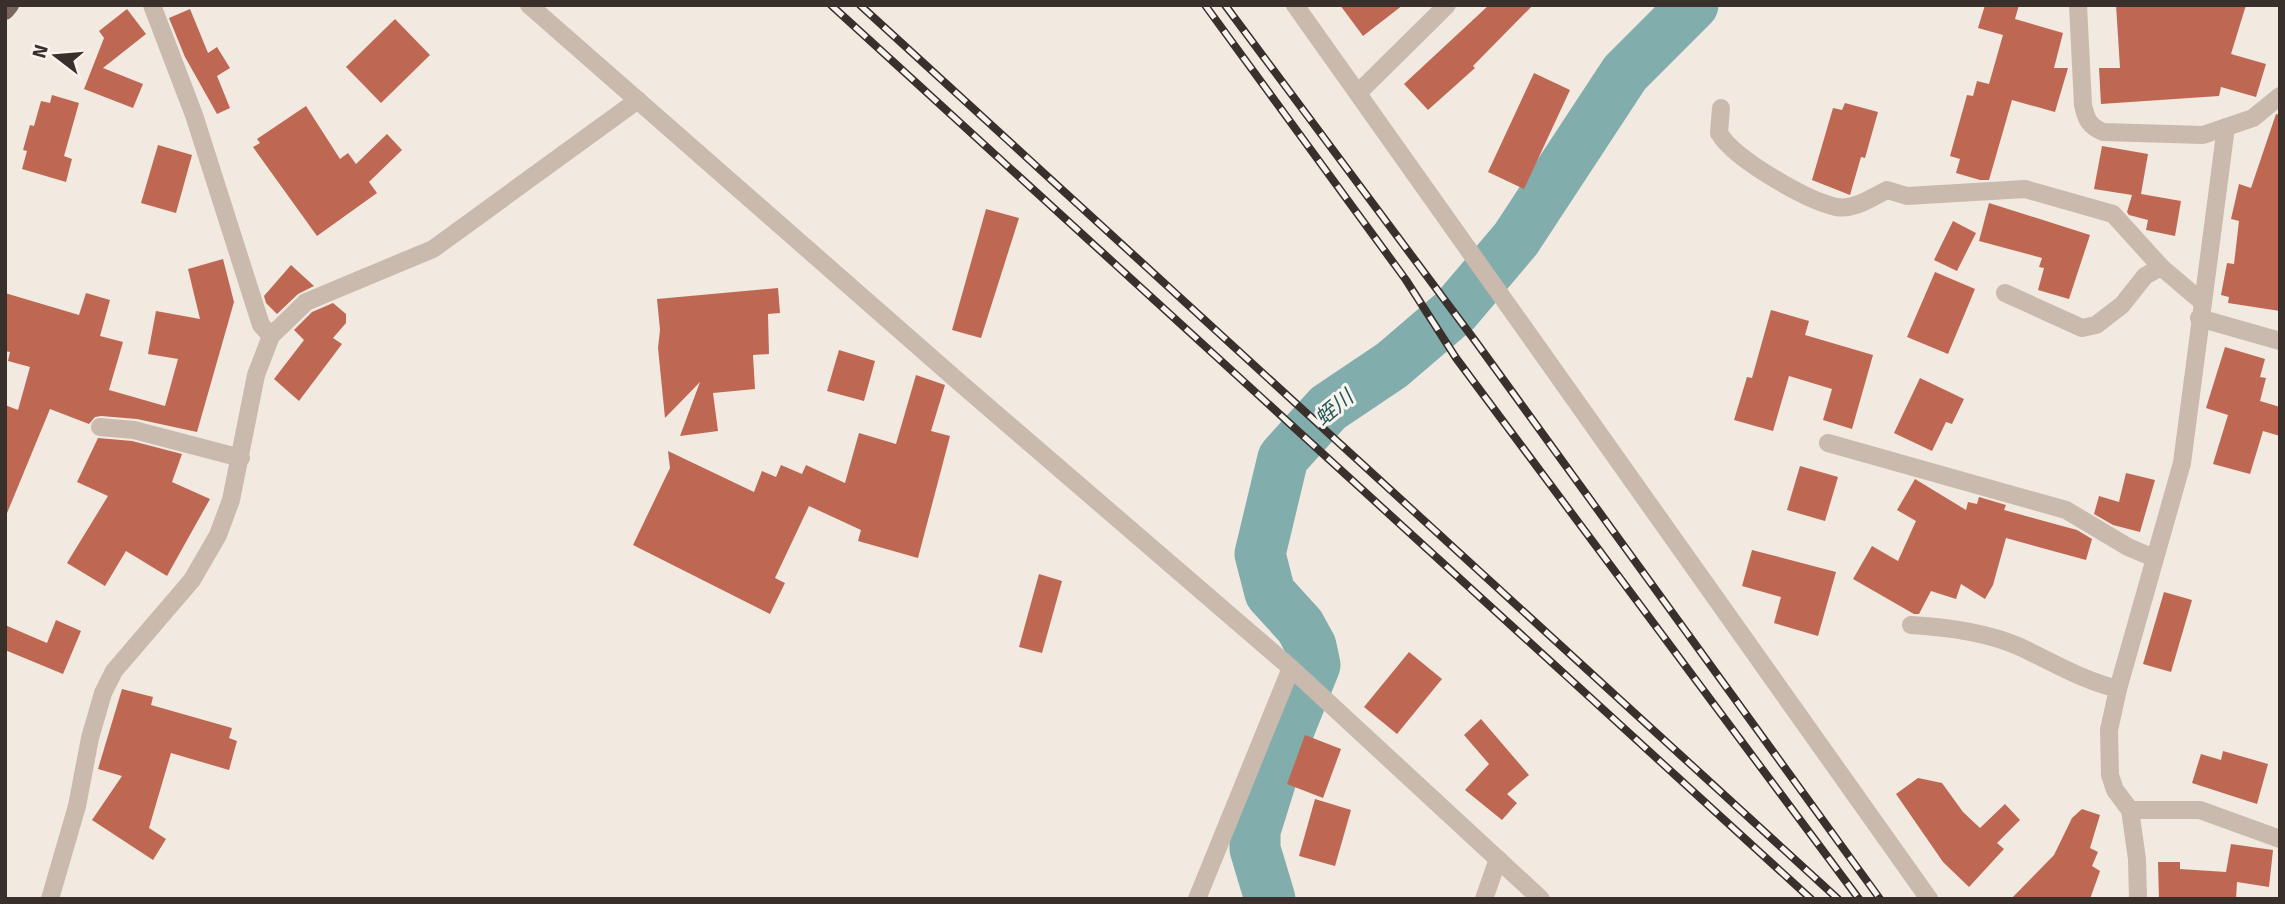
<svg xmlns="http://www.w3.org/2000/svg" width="2285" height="904" viewBox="0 0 2285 904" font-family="Signika,'Noto Sans JP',sans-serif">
  <rect width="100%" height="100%" fill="#f2e9e1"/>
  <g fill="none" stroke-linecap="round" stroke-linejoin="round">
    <polyline stroke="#82adad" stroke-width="51" points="1270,899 1255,849 1255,831 1278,757 1315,665 1311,646 1300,626 1270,593 1260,554 1283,458 1328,408 1392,365 1455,311 1516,239 1625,73 1693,5"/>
  </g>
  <g fill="#be6853">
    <polygon points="1340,5 1403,5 1363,36"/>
    <polygon points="1489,5 1533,5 1473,66 1475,68 1428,110 1404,84"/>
    <polygon points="1985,5 2019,5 2015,19 2063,33 2054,68 2068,68 2055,112 2012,100 1989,180 1980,180 1956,173 1960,159 1950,156 1967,95 1973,96 1977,81 1989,84 2003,35 1978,28"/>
    <polygon points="2116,5 2246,5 2231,54 2266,64 2256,97 2221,87 2219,96 2101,104 2099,68 2120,68"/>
    <polygon points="127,9 146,34 103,68 143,84 133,108 84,89 104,38 99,31"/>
    <polygon points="190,9 208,53 217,47 230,68 217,76 230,108 217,114 185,57 169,18"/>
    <polygon points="395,19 430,55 381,103 346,67"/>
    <polygon points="1534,73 1570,90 1524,189 1488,172"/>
    <polygon points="52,95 79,103 64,156 72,159 66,182 22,169 27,151 23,150 30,125 34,126 41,101 50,103"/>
    <polygon points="1845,103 1878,112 1865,158 1861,157 1850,195 1812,180 1833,108 1842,110"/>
    <polygon points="306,106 340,159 348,153 356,164 387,134 402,150 369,182 377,193 317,236 253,147 260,143 257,139"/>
    <polygon points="2276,114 2280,115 2280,311 2228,303 2229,297 2221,295 2227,263 2234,264 2239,221 2231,219 2239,184 2251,188"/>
    <polygon points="158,145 192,155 176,213 141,203"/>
    <polygon points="2102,146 2148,154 2141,194 2181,201 2175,236 2146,230 2148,220 2129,215 2127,212 2132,195 2094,189"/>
    <polygon points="1989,203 2090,235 2069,299 2038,290 2044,268 2039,267 2042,258 1979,241"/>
    <polygon points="986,209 1019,218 981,338 952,330"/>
    <polygon points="1953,221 1976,233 1957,271 1934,260"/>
    <polygon points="223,259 234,302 197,432 137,419 101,416 95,417 89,424 50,409 5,518 5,405 18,410 30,367 8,361 10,352 5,351 5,293 79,315 86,293 110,300 100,336 123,342 109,390 165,406 178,359 148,354 156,311 200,319 188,269"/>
    <polygon points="291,265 314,286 298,294 277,314 266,303 264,296"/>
    <polygon points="1935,272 1975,289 1948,354 1907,337"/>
    <polygon points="778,288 780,313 768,314 769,354 753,355 755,389 713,393 718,431 680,436 700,382 665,418 658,348 660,330 657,299"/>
    <polygon points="333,303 346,314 346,323 333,338 342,344 299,401 274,379 304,340 294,330 312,312"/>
    <polygon points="1771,310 1809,321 1805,335 1873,355 1852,429 1823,420 1832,389 1789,376 1773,431 1734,420 1747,377 1752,378"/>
    <polygon points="2225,347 2265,359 2260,377 2266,378 2260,401 2280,407 2280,436 2263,431 2250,474 2213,464 2228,415 2206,408"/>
    <polygon points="839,350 875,361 864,401 827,391"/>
    <polygon points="916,375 945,385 931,431 950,436 918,558 858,541 861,530 809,506 775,578 785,583 770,614 633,545 670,468 668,451 754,492 762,471 776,477 781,465 802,474 806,465 845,483 859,433 896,444"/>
    <polygon points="1920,378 1964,399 1952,424 1946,422 1932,451 1894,433"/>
    <polygon points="98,438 132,441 182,454 172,482 210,499 167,576 126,551 105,586 67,563 108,496 77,482"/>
    <polygon points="1800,466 1838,477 1825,521 1787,510"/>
    <polygon points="2126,473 2155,480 2140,532 2113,525 2094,514 2099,496 2119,502"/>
    <polygon points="1915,479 1966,510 1968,502 1977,504 1979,497 2006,505 2004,510 2077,530 2092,539 2086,560 2006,538 1993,585 1985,599 1961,584 1956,599 1931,591 1919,614 1914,614 1853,579 1872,546 1898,561 1916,521 1897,510"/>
    <polygon points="1752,550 1836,572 1818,636 1774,623 1781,597 1742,586"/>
    <polygon points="1039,574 1062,581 1042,653 1019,647"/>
    <polygon points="2164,592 2192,600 2171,672 2143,664"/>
    <polygon points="56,620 81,631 63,674 5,650 5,625 47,643"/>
    <polygon points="1409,652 1442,679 1397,734 1364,707"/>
    <polygon points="122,689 153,697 151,705 232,728 229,738 237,741 229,770 171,753 149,828 166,839 153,860 92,820 122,776 98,769"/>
    <polygon points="1481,719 1529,775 1507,794 1517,803 1502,820 1465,790 1489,764 1464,735"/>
    <polygon points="1305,735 1341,749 1323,798 1287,784"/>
    <polygon points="2223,751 2268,764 2257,804 2192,783 2201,754 2221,760"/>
    <polygon points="1918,778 1942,783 1963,812 1980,828 2005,804 2020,820 1997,843 2004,849 1969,887 1943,862 1896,794"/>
    <polygon points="1315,799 1351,810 1335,866 1299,856"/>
    <polygon points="2082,809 2100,815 2090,848 2098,852 2092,866 2100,871 2090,899 2011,899 2054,855 2072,818"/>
    <polygon points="2231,844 2273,850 2269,887 2237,882 2236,899 2159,899 2158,862 2180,862 2180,869 2226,872"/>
  </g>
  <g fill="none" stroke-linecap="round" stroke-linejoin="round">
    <g stroke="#cab9ad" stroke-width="18">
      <polyline points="152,5 194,115 261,325 271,336"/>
      <polyline points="529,5 959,382 1291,668 1541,899"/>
      <polyline points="1295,5 1929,899"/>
      <path d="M2078 5 2083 105C2086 119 2089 126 2103 132L2203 135 2253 118 2280 96"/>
      <polyline points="1359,92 1447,5"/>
      <path d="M1721 108 1719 133C1734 159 1806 200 1836 207 1855 210 1871 198 1887 190L1907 196 2025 189 2113 214 2161 267 2201 301"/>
      <polyline points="2005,293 2082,328 2096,325 2122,305 2145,276 2161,267"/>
      <polyline points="2199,318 2280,341"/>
      <polyline points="100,427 134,430 241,458"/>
      <polyline points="1828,443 2066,510 2128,547 2154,558"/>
      <path d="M1911 625C1946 627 1985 632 2018 646 2051 661 2081 680 2118 689"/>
      <polyline points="2130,810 2200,810 2280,839"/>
      <polyline points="50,899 77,806 90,738 103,693 114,671 192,580 218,535 231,500 256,375 271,336 306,302 433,249 638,100"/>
      <polyline points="1197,899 1291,668"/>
      <polyline points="1484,899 1498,859"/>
      <polyline points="2138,899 2137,859 2130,810 2115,790 2110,775 2109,730 2118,689 2182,463 2226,127"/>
    </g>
    <polyline stroke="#79665e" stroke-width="18" points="5,11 10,5"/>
    <g stroke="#392f2b" stroke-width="8">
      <g id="rail">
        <polyline points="831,5 1811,899"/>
        <polyline points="860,5 1838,899"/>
        <polyline points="1205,5 1406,280 1456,358 1859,899"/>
        <polyline points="1225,5 1476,342 1880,899"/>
      </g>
    </g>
    <use href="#rail" stroke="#f9f3ed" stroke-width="5" stroke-dasharray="16" stroke-linecap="butt"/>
  </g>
  <g text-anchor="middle" stroke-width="6" stroke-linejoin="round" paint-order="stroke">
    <g font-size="21" font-style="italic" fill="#235758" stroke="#f9f3ed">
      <text transform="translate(1334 408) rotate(-40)" y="7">蛭川</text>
    </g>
  </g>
  <rect width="2285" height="904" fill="none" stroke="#392f2b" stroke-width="14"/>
  <g transform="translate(56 56) rotate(286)" stroke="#f9f3ed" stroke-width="5" paint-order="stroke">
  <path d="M0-5L12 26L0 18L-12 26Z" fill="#392f2b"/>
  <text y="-10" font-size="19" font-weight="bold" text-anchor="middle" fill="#392f2b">N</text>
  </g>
</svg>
